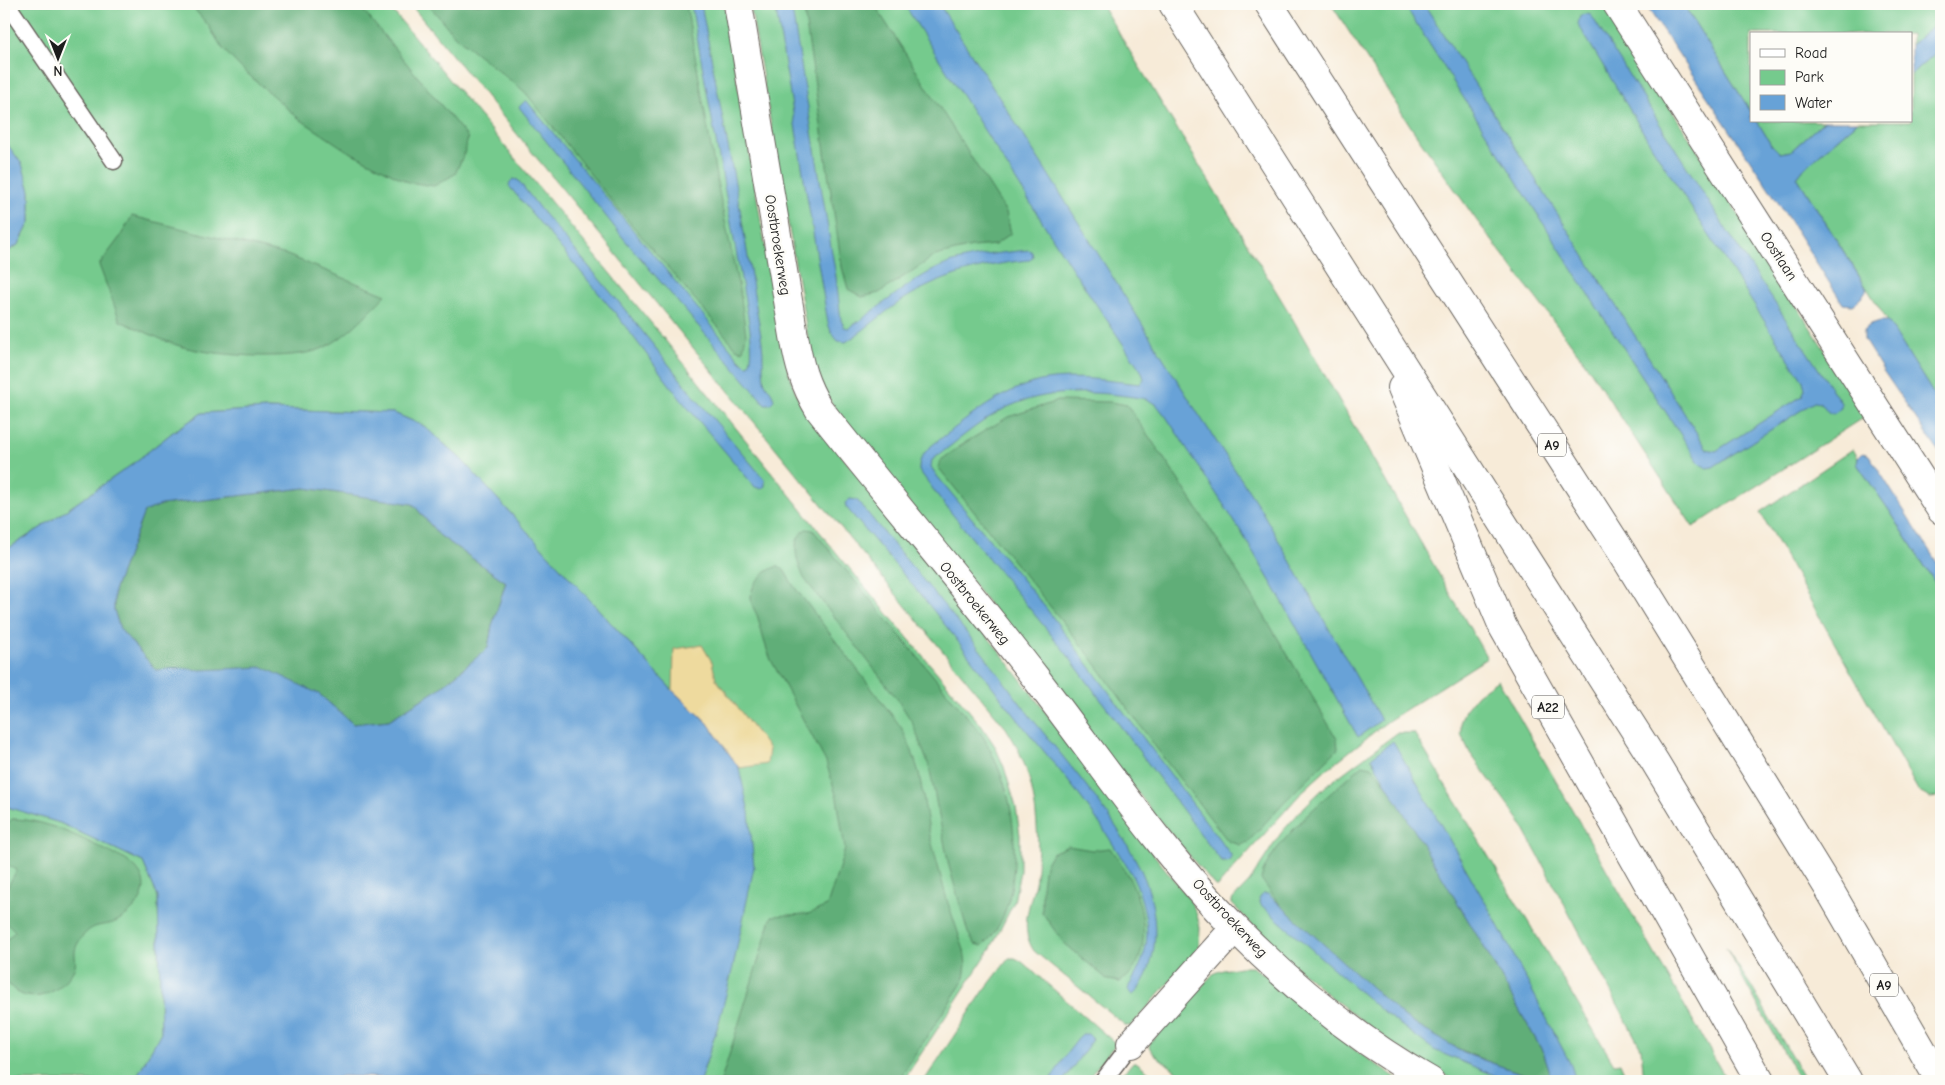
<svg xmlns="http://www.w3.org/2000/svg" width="1945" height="1085" viewBox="0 0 1945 1085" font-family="'Comic Neue',sans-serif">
  <rect width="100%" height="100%" fill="#fdfcf7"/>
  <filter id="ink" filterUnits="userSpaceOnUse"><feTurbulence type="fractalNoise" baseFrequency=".02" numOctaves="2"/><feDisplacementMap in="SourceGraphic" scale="10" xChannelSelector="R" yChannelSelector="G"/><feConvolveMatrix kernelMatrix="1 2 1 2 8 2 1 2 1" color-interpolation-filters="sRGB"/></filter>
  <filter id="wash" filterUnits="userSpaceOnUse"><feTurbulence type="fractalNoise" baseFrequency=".0096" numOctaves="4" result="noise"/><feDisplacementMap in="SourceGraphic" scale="20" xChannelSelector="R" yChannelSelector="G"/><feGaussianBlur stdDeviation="1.12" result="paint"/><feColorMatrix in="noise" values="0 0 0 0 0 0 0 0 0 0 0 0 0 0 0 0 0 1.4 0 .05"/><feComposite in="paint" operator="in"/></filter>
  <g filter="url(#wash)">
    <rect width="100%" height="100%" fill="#f7ebd8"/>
    <g fill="#75ca8d" stroke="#487354">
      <polygon points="4,4 387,4 652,324 840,557 981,725 995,746 1004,767 1016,807 1020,835 1020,871 1014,902 991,948 903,1081 700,1081 719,1022 707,722 673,691 461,459 424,426 394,413 267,409 202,413 173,432 130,466 42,527 4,551 4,254 19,244 30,222 30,191 22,165 4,140"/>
      <path d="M410 4H724L774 298 789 374 800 404 1004 657 1135 831 1190 900 1197 915 1200 928 1199 946 1194 954 1131 1026H1126L1034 951C1016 924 1035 898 1037 869 1040 820 1034 770 1006 728Z"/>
      <polygon points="750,4 1101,4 1287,309 1487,658 1388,721 1326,770 1303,791 1218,886 1215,886 1156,816 836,410 822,388 811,355"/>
      <polygon points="1331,4 1604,4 1865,413 1864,417 1693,527 1584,361 1477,221 1415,133"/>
      <polygon points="1683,4 1941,4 1941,19 1911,45 1911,34 1751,34 1751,112"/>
      <polygon points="1941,48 1941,406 1797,177 1804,168 1858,121 1911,121 1911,75"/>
      <polygon points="1757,121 1824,121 1791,151 1780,153 1771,144"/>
      <polygon points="1853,449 1858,458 1857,464 1891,513 1941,592 1941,800 1939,797 1930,798 1919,792 1760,512"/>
      <polygon points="1498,680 1699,1031 1727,1081 1644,1081 1641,1048 1519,820 1470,753 1461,734 1461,720 1465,710 1477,695"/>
      <polygon points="1397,733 1414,733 1614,1064 1620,1063 1625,1075 1626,1081 1455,1081 1400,1049 1332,998 1278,951 1232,904 1232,900 1250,881 1281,833 1303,808 1327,785"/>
      <polygon points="4,806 60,823 143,862 158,897 161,1033 137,1076 132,1081 4,1081"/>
      <polygon points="1726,948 1751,986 1806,1081 1800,1081"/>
      <polygon points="1009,958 1015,958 1021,961 1114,1042 1114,1046 1086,1081 924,1081 983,992"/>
      <polygon points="1240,967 1252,967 1264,974 1349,1046 1401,1081 1189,1081 1153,1053 1149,1047 1150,1043 1214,973 1223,970"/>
      <polygon points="1133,1062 1136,1062 1161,1081 1117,1081"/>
    </g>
    <g fill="#60ae78" stroke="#3e654a">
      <polygon points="190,4 358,4 468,138 464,154 455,174 434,186 408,182 346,150 298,118 241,68 223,49 208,25"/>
      <polygon points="428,4 686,4 717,182 741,298 746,335 743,351 736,348 615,205 525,92 455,36"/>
      <polygon points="803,4 874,4 1006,212 1011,233 995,245 972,247 935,256 879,293 862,297 848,289 842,267"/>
      <path d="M132 216 287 255 386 295C367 314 345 339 321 349 291 361 212 356 180 346 160 340 140 329 120 321L99 265 120 237Z"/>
      <path d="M1058 401 1111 402 1127 405C1203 512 1271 625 1337 739L1338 749 1283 803 1248 842 1240 845 1228 841 1165 760 1090 656 938 467 941 460 966 442 1008 417Z"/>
      <polygon points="305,488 413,504 439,535 506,582 492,626 488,648 440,688 389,720 353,724 319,694 180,668 156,670 120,629 114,610 114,591 144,512 161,505"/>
      <path d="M806 529 813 530 983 736C994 757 1004 778 1009 801 1018 843 1019 916 982 946L975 944 968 933 949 866 929 766 912 722 898 700 804 578C797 562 789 541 806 529Z"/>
      <path d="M778 566 784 570 793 585 901 727 911 748 919 773 930 836 947 900 964 950 966 964 964 980 898 1081H721L772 916 808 914 827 906 845 849 837 798 826 762 771 660C765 646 762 633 758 618 757 613 753 609 752 604 747 586 763 571 778 566Z"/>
      <path d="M1363 765 1372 767 1391 790 1484 947 1544 1054 1549 1069V1077C1539 1080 1525 1074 1515 1071 1474 1058 1439 1041 1404 1017L1284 910 1261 879C1268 845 1336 788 1363 765Z"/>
      <path d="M12 819C51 819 89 843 124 859 155 878 147 903 119 920 104 929 96 920 82 937 69 954 79 956 74 969 64 989 37 1005 17 992 11 988 5 981 4 974 2 965 4 952 4 943L15 931 4 920V893L17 870 4 863V827Z"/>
      <path d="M1068 846 1092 850 1110 848C1116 857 1122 865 1127 874 1143 902 1152 944 1132 972 1129 976 1124 979 1120 982L1108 980 1062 941 1042 912V886L1045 865 1052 853Z"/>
    </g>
    <polygon fill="#eeda9e" stroke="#857b5d" points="702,645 712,662 716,679 769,749 767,764 739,768 707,722 673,691 674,649"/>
    <g fill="#67a2d7" stroke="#425f7a" fill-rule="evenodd">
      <path d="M691 4H701L740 209 762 342C764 354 762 368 764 379 765 387 773 391 774 400L770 404H765L624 239 519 107 526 100 740 360 746 365H749C756 349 746 308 743 289Z"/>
      <path d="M775 4H791L836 277 841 320 844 327 849 328C880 308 908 281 942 266 969 255 1001 253 1029 250L1032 252 1033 257 1030 260C987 264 947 274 909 296 887 309 868 328 846 342L838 341 831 332 828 323Z"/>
      <path d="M904 4H939L1045 169 1197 412 1260 508 1381 720 1358 737 1282 601 1240 530 1167 418 1156 404 1146 399C1099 391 1044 387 1000 411 976 424 955 443 932 460L931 467 937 476 1045 607 1231 855V860L1227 862H1222L1211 848 1066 653 944 504 919 470C918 452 936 443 948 433 977 411 1008 387 1045 380 1076 375 1109 381 1140 384L1144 379 1142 372 1073 270Z"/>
      <polygon points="1404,4 1424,4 1707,449 1716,451 1802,396 1805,389 1803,381 1651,145 1578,24 1580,16 1586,14 1591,15 1726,229 1841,403 1841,408 1835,413 1829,413 1821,403 1814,402 1713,467 1707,468 1700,464 1594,303"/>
      <polygon points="1645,4 1683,4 1751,112 1751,121 1757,121 1771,144 1780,153 1791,151 1824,121 1858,121 1804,168 1797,177 1867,289 1861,298 1852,305 1843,304 1770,190"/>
      <polygon points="1941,19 1941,48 1911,75 1911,45"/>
      <polygon points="4,140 22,164 30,191 30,222 19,244 4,254"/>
      <polygon points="513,179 518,180 540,209 618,301 694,396 765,480 765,486 761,489 755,487 682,401 616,314 509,186 510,182"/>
      <polygon points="1880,321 1888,321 1941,406 1941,455 1884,372 1864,340 1864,330 1871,324"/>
      <path d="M267 409 394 413 424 426 461 459 673 691 707 722 739 768 749 812 754 867 733 967 719 1022 700 1081H395L389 1078 342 1076 329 1081H132L137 1076 161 1032 158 897 143 862 60 823 4 806V551L42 527 130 466 173 432 202 413ZM305 488 413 504 439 535 506 582 492 626 488 648 440 688 389 720 353 724 319 694 263 667 200 670 180 668 156 670 120 629 114 610V591L144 512 161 505Z"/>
      <polygon points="1863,453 1869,455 1941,569 1941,592 1891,513 1857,464 1858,458"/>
      <path d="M850 499 857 500C894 546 933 591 970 637 991 663 1010 690 1030 716 1068 764 1111 811 1139 866 1156 900 1161 942 1146 976 1142 983 1139 990 1133 995L1128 991 1129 986C1151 951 1151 928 1138 889 1133 874 1124 862 1116 849 1090 806 1059 769 1027 731 994 690 963 646 929 605 902 572 873 540 846 507L845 503Z"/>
      <polygon points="1393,741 1493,916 1571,1065 1576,1081 1508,1081 1434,1050 1382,1011 1261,905 1259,899 1263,894 1268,894 1404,1017 1421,1028 1469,1055 1529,1076 1545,1078 1549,1077 1549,1069 1544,1054 1484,947 1371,758"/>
      <polygon points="1082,1034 1088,1034 1092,1038 1090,1043 1063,1081 1050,1081 1067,1053"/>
    </g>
  </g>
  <g filter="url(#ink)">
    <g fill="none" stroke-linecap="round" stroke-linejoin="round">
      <g stroke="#69645e" stroke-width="19">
        <g id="service">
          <polyline points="7,4 114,161"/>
          <polyline points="1103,1081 1131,1044"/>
        </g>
      </g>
      <g stroke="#69645e" stroke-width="30">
        <g id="minor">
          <polyline points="1617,4 1941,510"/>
          <polyline points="1131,1044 1235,928"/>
        </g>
      </g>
      <g stroke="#69645e" stroke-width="30">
        <path id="tertiary" d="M738 4 794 336C799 365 804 384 819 409 890 499 965 586 1035 677 1100 761 1161 852 1235 928 1293 987 1358 1040 1430 1081"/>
      </g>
      <g stroke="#69645e" stroke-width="30">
        <g id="motorway">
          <polyline points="1173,4 1655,762 1848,1081"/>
          <polyline points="1269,4 1621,551 1829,889 1940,1081"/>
          <polyline points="1402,388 1503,627 1760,1081"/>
        </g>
      </g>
      <use href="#service" stroke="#fff" stroke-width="16"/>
      <use href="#minor" stroke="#fff" stroke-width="28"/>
      <use href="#tertiary" stroke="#fff" stroke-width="28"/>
      <use href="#motorway" stroke="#fff" stroke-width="28"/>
    </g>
  </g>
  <g text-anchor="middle" stroke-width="5" stroke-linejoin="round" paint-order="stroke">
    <g fill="#fdfcf7" stroke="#605f5e" stroke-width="1">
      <rect x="1538" y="433.5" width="28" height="23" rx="4"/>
      <rect x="1532" y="695.5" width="32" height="23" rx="4"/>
      <rect x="1870" y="973.5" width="28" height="23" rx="4"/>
    </g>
    <g font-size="14" font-weight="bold" fill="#1c1c1c">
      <text x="1552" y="450">A9</text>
      <text x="1548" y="712">A22</text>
      <text x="1884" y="990">A9</text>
    </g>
    <g font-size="15" fill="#1c1c1c" stroke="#fdfcf7">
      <text transform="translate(778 245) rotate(81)" y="5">Oostbroekerweg</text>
      <text transform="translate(1779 256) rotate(57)" y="5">Oostlaan</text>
      <text transform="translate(975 603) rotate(51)" y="5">Oostbroekerweg</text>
      <text transform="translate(1230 918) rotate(47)" y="5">Oostbroekerweg</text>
    </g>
  </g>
  <rect width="1945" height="1085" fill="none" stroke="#fdfcf7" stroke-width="20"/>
  <rect x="1750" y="32" width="162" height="90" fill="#fdfcf7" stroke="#a3a29f"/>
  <rect x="1760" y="49" width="25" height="8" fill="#ffffff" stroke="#a3a29f"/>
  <text x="1795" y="58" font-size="15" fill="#1c1c1c">Road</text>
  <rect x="1760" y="70" width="25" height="15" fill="#75ca8d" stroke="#a3a29f"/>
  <text x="1795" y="82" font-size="15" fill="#1c1c1c">Park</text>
  <rect x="1760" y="95" width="25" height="15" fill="#67a2d7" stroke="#a3a29f"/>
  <text x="1795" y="108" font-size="15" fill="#1c1c1c">Water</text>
  <g transform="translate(58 58) rotate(180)" stroke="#fdfcf7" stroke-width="4" paint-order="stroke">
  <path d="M0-4L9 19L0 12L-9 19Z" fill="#1c1c1c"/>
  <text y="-8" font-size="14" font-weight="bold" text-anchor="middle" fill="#1c1c1c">N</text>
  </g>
</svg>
